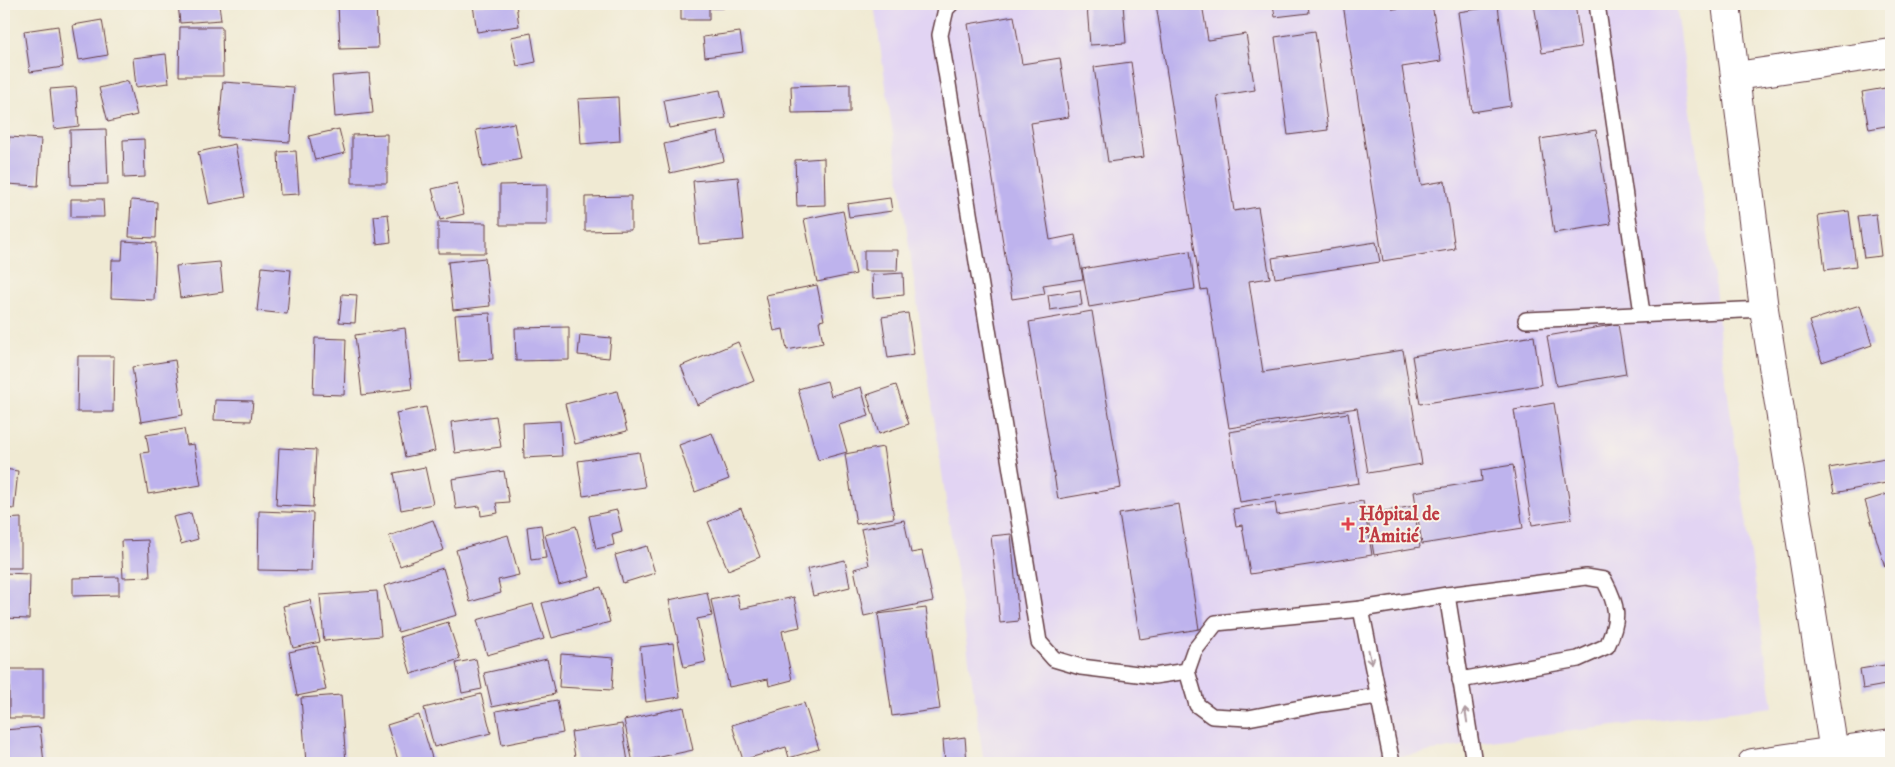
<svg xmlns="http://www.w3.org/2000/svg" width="1895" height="767" viewBox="0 0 1895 767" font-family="'IM FELL DW Pica',serif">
  <rect width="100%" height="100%" fill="#f7f3e8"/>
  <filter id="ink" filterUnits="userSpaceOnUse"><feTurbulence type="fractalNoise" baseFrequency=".02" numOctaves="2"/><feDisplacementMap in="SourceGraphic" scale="10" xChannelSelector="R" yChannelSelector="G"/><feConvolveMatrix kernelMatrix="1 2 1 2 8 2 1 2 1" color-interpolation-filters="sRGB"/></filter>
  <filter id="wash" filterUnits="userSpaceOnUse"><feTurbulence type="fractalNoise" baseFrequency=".0096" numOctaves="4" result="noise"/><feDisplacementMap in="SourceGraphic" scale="20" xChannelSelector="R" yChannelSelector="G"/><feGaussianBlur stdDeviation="1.12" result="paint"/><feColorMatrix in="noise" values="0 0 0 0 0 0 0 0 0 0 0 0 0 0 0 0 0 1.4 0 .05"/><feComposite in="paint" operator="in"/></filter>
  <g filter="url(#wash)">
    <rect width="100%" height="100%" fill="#f0ead3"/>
    <polygon fill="#e2d4f3" points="874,4 1676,4 1714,276 1720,340 1773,707 1490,741 1365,763 984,763"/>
    <g id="blocks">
      <g fill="#beb3ed">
        <polygon points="178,4 219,4 221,20 180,23"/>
        <polygon points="338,4 376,4 378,48 340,49"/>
        <polygon points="516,4 519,26 477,32 473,5"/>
        <polygon points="681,4 724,4 724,8 709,8 709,20 681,20"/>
        <polygon points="1123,4 1126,43 1090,45 1087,6"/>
        <polygon points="1156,4 1202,4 1208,40 1246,34 1255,90 1217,96 1234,211 1258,207 1270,278 1249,281 1263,372 1403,350 1422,464 1368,473 1357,408 1229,428 1207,289 1201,290"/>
        <polygon points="1273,4 1308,4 1309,13 1275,17"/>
        <polygon points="1343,4 1392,4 1393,9 1432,4 1441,61 1402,67 1421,185 1445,181 1455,249 1383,261"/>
        <polygon points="1534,4 1575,4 1581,47 1542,53"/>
        <polygon points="1498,6 1511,106 1472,112 1458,12"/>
        <polygon points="1014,16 1022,64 1060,58 1069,117 1031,123 1050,240 1075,235 1083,279 1043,285 1045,294 1012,299 968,24"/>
        <polygon points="102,20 108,55 79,60 73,25"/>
        <polygon points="58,26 63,67 30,72 24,31"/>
        <polygon points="180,27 222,27 223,76 179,76"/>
        <polygon points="1315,31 1328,130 1288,135 1275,37"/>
        <rect x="4" y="32" width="4" height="24"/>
        <polygon points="740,32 743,52 705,57 703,37"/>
        <polygon points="531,33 536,62 517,66 511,37"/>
        <polygon points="166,54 169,83 136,87 133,58"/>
        <polygon points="1131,62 1144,157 1108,162 1094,67"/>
        <polygon points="369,73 373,113 335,117 332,76"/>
        <polygon points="128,81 137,115 108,122 99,88"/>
        <polygon points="223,82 294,87 290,142 218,137"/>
        <polygon points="850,84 850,112 792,113 791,86"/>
        <polygon points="76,87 79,126 54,129 50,89"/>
        <polygon points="1891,87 1891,125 1869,129 1862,92"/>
        <polygon points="720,90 726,118 669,128 664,100"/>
        <polygon points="618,97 620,141 581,144 578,99"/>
        <polygon points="514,123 521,159 483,167 476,130"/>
        <polygon points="106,129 108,184 71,185 70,130"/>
        <polygon points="339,129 345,153 315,160 309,136"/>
        <polygon points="1596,130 1611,224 1554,233 1540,139"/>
        <polygon points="718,132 724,161 670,173 664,144"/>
        <polygon points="387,134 387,183 352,183 352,135"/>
        <polygon points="9,137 41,139 38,186 7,184"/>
        <polygon points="144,139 145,177 124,178 123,140"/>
        <polygon points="235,144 245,197 209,204 198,152"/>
        <polygon points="296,151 299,194 280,195 278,152"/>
        <polygon points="824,158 825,205 797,206 795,160"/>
        <polygon points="738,177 744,240 699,244 693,181"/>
        <polygon points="457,183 464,214 440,220 432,189"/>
        <polygon points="547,184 547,225 500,225 500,185"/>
        <polygon points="631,196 631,230 585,231 585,197"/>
        <polygon points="890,198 892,211 849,217 847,204"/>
        <polygon points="71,199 103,199 104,217 71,217"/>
        <polygon points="131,200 157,202 156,238 129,237"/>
        <polygon points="843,211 856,274 817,282 804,219"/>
        <polygon points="1849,211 1856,266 1825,270 1818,215"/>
        <polygon points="388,214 391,242 377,244 374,216"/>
        <polygon points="1876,214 1881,256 1864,258 1858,216"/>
        <polygon points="438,222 486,223 486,253 438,253"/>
        <polygon points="123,241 156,243 154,300 111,298 112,260 122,260"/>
        <polygon points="1376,242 1380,262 1275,278 1272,258"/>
        <polygon points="864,250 898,250 897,271 864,271"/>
        <polygon points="1190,251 1195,289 1089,307 1082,269"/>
        <polygon points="485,258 490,306 453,310 448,262"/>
        <polygon points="220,262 223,292 180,298 176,266"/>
        <polygon points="262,267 291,270 287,314 257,311"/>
        <polygon points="903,273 904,295 873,298 872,275"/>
        <polygon points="817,285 824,320 819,321 823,343 787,350 783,329 774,331 766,295"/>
        <polygon points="1080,290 1082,305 1050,310 1048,295"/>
        <polygon points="342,294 357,295 355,323 339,322"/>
        <polygon points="1860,305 1872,345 1822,362 1809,321"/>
        <polygon points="1092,311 1121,488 1058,499 1029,322"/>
        <polygon points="490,313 493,359 459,361 455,315"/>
        <polygon points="908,313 914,354 888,358 882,317"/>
        <polygon points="1618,324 1626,374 1556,386 1547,336"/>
        <polygon points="569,327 569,360 516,361 515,328"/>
        <polygon points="405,328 412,389 362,395 355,335"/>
        <polygon points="580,335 611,338 609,358 578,355"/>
        <polygon points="1534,336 1541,385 1420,404 1412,356"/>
        <polygon points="315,338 346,339 344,395 313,394"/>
        <polygon points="738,342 754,381 697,405 681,366"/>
        <polygon points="78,356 114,356 113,412 77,412"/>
        <polygon points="175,360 183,415 141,422 132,367"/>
        <polygon points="827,381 831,396 861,387 869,416 839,425 847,452 818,460 798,389"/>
        <polygon points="896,385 909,424 879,434 867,395"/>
        <polygon points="617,391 627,431 575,444 565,404"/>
        <polygon points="215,400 253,401 251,421 214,420"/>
        <polygon points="1554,403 1572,519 1532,525 1514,410"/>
        <polygon points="426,407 435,451 405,457 396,413"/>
        <polygon points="1348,413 1359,483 1240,502 1229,432"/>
        <polygon points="496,416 501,447 455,453 451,422"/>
        <polygon points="560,421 562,456 524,458 523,423"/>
        <polygon points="184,429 187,445 194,444 201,485 148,494 141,453 149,452 146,435"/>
        <polygon points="712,433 729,479 695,492 679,445"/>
        <polygon points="883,447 894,518 856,524 845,454"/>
        <polygon points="279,448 316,450 313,507 276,505"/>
        <polygon points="639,452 645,487 583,496 578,461"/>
        <polygon points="1891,457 1891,482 1834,493 1829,468"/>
        <polygon points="1513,465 1523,528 1422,544 1414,492 1482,481 1481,470"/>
        <polygon points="425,467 433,504 401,510 394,473"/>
        <polygon points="4,469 18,471 14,509 4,508"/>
        <polygon points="504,471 509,502 496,503 498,513 481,516 480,506 456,509 452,479"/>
        <polygon points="1891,493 1891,565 1885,567 1865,501"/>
        <polygon points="1363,501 1372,555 1250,574 1242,525 1236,526 1233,509 1275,502 1277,515"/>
        <polygon points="1179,504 1199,629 1140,639 1119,514"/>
        <polygon points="1414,506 1420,547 1374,555 1367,514"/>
        <polygon points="741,508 760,557 728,570 708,522"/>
        <polygon points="617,510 622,531 612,534 614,545 596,549 589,516"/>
        <polygon points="259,511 313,513 311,571 258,570"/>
        <polygon points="191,513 198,539 181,544 173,517"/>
        <polygon points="21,518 21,568 4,568 4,519"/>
        <polygon points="433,520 444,550 400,566 389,536"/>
        <polygon points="904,520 911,553 922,551 933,601 864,616 854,569 869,565 861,529"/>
        <polygon points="541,525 546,558 531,560 527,527"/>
        <polygon points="576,526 590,577 559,585 545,535"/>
        <polygon points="1011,534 1019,621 1000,623 991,536"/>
        <polygon points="508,535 519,575 498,580 501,593 470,602 456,550"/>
        <polygon points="148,540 150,577 123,578 121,541"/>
        <polygon points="647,546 655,573 623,583 615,555"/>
        <polygon points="845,560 850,587 813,596 807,569"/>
        <polygon points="443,568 457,615 398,632 384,586"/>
        <polygon points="4,573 30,574 29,619 4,618"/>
        <polygon points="119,577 119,595 73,596 73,578"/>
        <polygon points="601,587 610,622 552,638 542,603"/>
        <polygon points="377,591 381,636 324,641 320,595"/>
        <polygon points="707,592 712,616 697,619 706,662 684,667 669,600"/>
        <polygon points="737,594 740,609 794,597 800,627 782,631 792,680 769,686 768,679 729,687 711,600"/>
        <polygon points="310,600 320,642 293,648 283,606"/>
        <polygon points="533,604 544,639 487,655 477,620"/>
        <polygon points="926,608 940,709 892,716 878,614"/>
        <polygon points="448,622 460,659 411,674 400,637"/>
        <polygon points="673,643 680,697 646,702 640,647"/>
        <polygon points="317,646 326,690 297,696 289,652"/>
        <polygon points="561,654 614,658 612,690 559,687"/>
        <polygon points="476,659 482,689 462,693 456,663"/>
        <polygon points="547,659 555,694 492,707 484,673"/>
        <polygon points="1891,664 1891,684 1863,689 1860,669"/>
        <rect x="9" y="669" width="34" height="49"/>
        <polygon points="481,694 491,733 434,747 424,708"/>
        <polygon points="341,695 346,763 306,763 301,698"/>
        <polygon points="557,700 563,733 502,745 496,711"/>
        <polygon points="804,703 819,749 789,758 786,747 743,760 732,725"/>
        <polygon points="684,707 693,750 633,763 624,720"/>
        <polygon points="419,715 433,761 425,763 399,763 387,725"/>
        <polygon points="622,724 628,762 576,763 571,732"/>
        <polygon points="40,727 44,763 4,763 4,730"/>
        <polygon points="965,737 967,763 945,763 943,740"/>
      </g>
    </g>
  </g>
  <g filter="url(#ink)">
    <use href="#blocks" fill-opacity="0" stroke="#633d44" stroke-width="1"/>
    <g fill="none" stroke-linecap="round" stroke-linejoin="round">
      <g stroke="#633d44" stroke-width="18">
        <g id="service">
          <path d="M951 4 946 9 940 35 1039 642 1054 659 1081 667 1154 676 1187 671 1194 651 1216 623 1361 609 1447 595 1586 577 1604 580C1618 606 1620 619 1607 646L1578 659 1460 680"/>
          <polyline points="1597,4 1642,313"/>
          <polyline points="1526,320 1764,309"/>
          <polyline points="1447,595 1474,763"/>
          <polyline points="1361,609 1392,763"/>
          <polyline points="1187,671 1197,705 1212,716 1248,718 1322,704 1378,696"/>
        </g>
      </g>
      <g stroke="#633d44" stroke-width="30">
        <g id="minor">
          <polyline points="1726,4 1764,309 1834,752"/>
          <polyline points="1736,76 1891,53"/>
        </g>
      </g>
      <g stroke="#633d44" stroke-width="30">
        <polyline id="primary" points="1752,763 1891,743"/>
      </g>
      <use href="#service" stroke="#fff" stroke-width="15"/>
      <use href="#minor" stroke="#fff" stroke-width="28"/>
      <use href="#primary" stroke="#fff" stroke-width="28"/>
    </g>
    <defs><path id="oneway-shaft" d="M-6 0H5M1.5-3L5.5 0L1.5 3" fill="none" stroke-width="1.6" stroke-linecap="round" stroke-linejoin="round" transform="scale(1.25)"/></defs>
    <g stroke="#ae9aa0">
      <use href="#oneway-shaft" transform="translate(1370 657) rotate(78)"/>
      <use href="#oneway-shaft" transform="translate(1466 715) rotate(-99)"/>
    </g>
  </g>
  <path fill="#e0444e" stroke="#f7f3e8" stroke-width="2" d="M1345.5 516.5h5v5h5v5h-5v5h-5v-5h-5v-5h5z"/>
  <g text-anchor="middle" stroke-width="4" stroke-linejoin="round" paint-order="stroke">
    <g font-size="19" font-weight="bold" fill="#be3a42" stroke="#f7f3e8" text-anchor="start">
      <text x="1359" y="520">Hôpital de<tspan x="1359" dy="22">l'Amitié</tspan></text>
    </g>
  </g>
  <rect width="1895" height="767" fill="none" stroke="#f7f3e8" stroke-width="20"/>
</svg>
